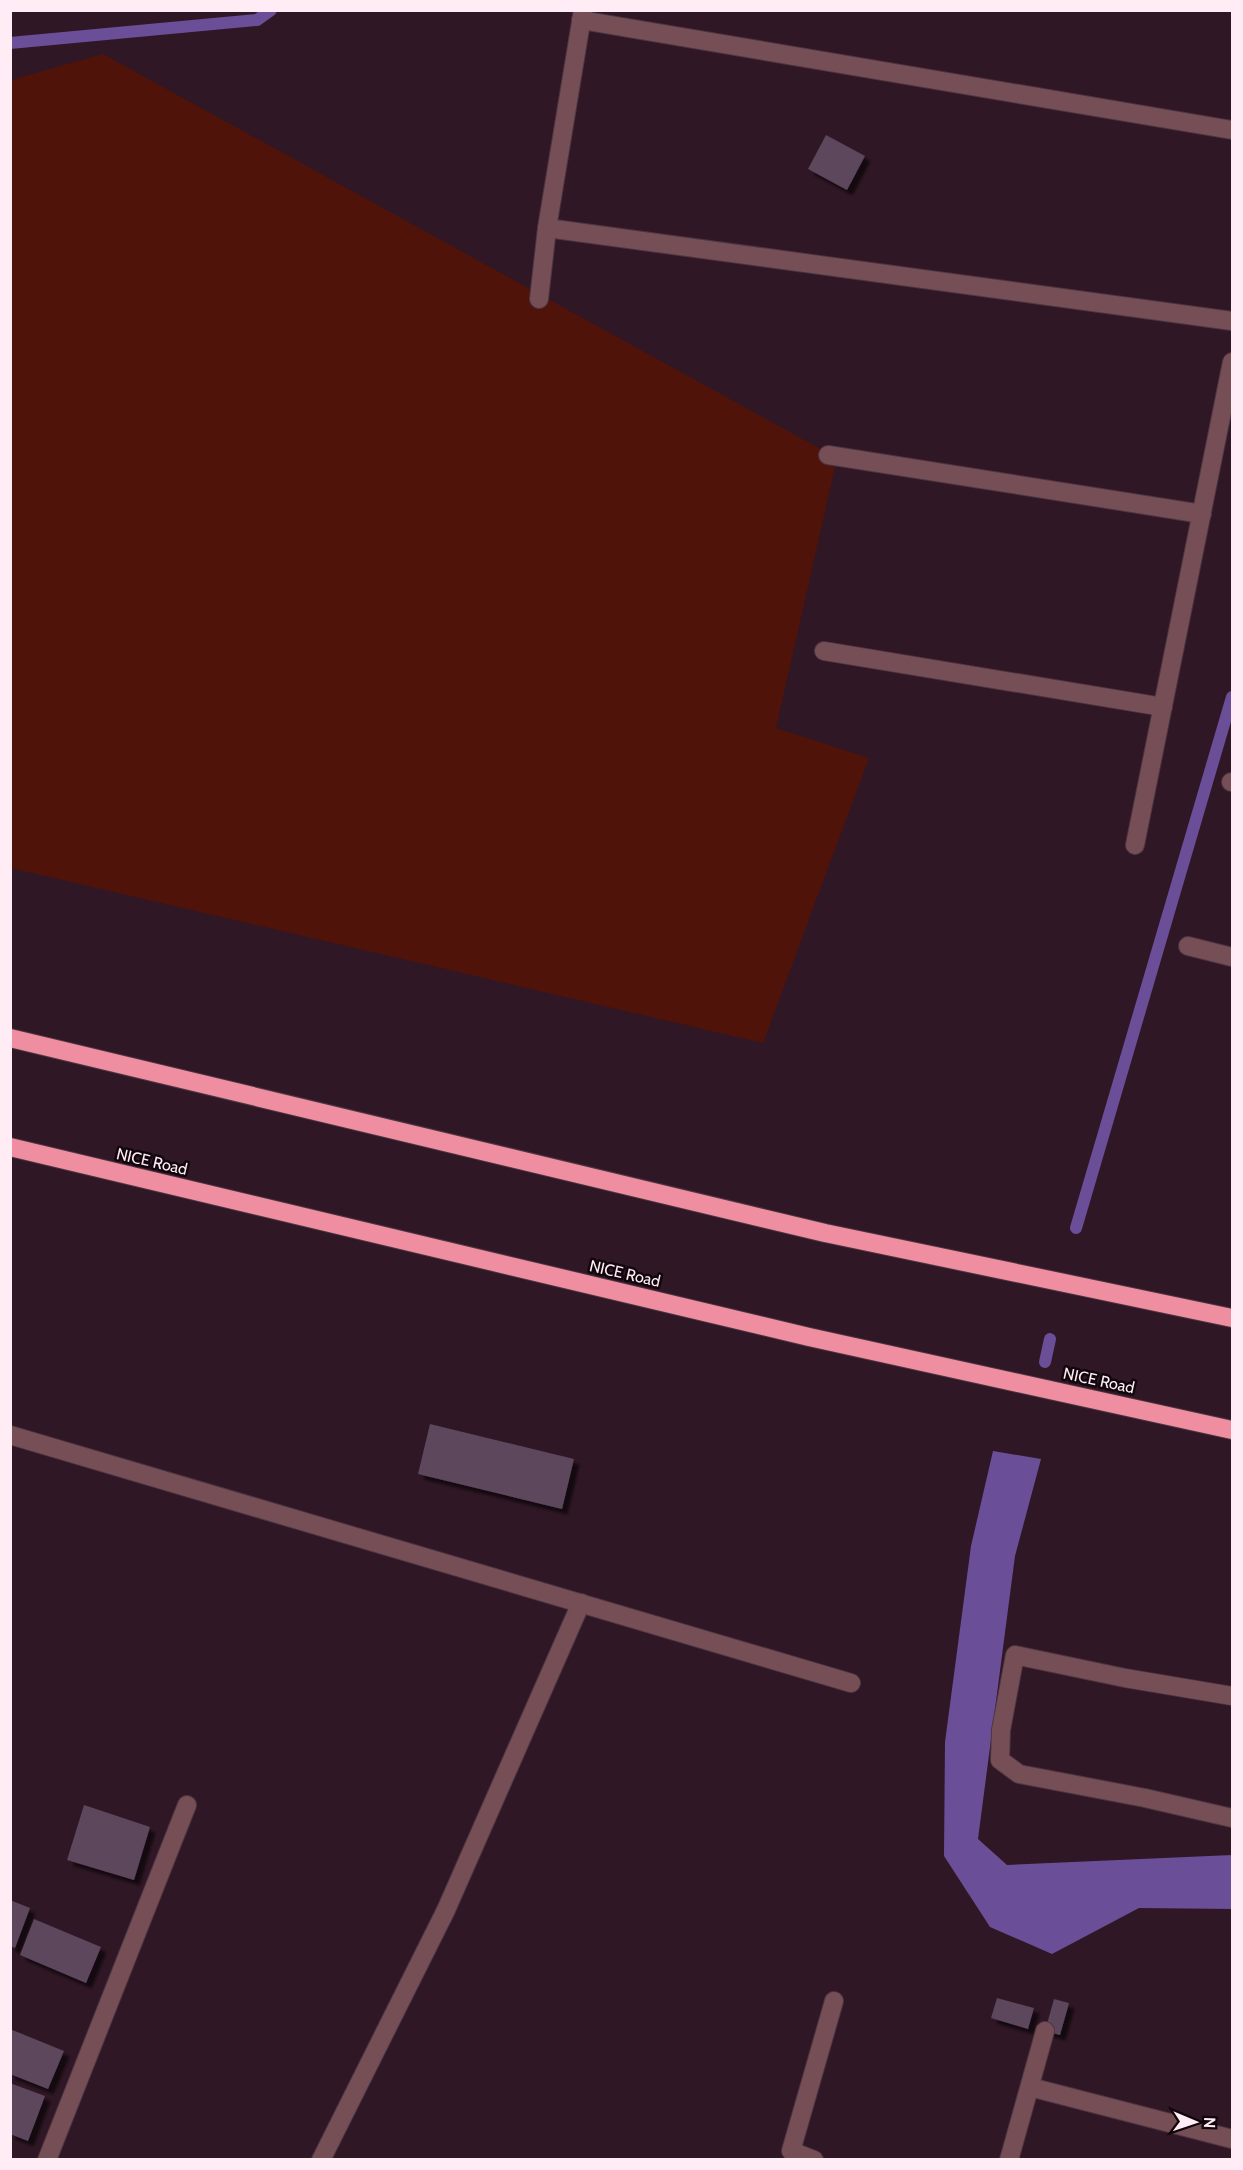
<svg xmlns="http://www.w3.org/2000/svg" width="1243" height="2170" viewBox="0 0 1243 2170" font-family="Cabin,sans-serif">
  <defs>
    <filter id="shadow"><feDropShadow dx="5.5" dy="5.5" stdDeviation="1.5" flood-color="#0009"/></filter>
  </defs>
  <rect width="100%" height="100%" fill="#301725"/>
  <polygon fill="#4f130a" points="103,54 837,458 776,728 869,758 763,1043 11,868 11,80"/>
  <polygon fill="#6b4e98" points="993,1451 1041,1459 1015,1556 978,1839 1007,1865 1232,1855 1232,1909 1139,1908 1052,1954 990,1927 944,1856 945,1742 971,1546"/>
  <g fill="none" stroke-linecap="round" stroke-linejoin="round">
    <g stroke="#6b4e98" stroke-width="12">
      <polyline points="10,43 257,20 271,10"/>
      <polyline points="1076,1228 1232,697"/>
      <polyline points="1045,1362 1050,1339"/>
    </g>
  </g>
  <g fill="#5b465d" filter="url(#shadow)">
    <polygon points="826,135 865,156 847,190 808,169"/>
    <polygon points="430,1424 574,1459 562,1509 418,1474"/>
    <polygon points="84,1805 150,1827 134,1880 67,1860"/>
    <polygon points="10,1900 30,1908 15,1948 10,1946"/>
    <polygon points="34,1919 101,1947 86,1983 20,1955"/>
    <polygon points="997,1998 1034,2008 1028,2029 991,2018"/>
    <polygon points="1054,1999 1069,2003 1060,2035 1045,2031"/>
    <polygon points="10,2029 64,2051 48,2089 10,2074"/>
    <polygon points="10,2083 45,2096 28,2141 10,2134"/>
  </g>
  <g fill="none" stroke-linecap="round" stroke-linejoin="round">
    <g stroke="#4d3542" stroke-width="20">
      <g id="street">
        <polyline points="583,10 547,228 1232,321"/>
        <polyline points="581,20 1232,130"/>
        <polyline points="539,299 547,228"/>
        <polyline points="828,455 1202,514"/>
        <polyline points="824,651 1163,707"/>
        <polyline points="1231,782 1232,782"/>
        <polyline points="1135,845 1232,362"/>
        <polyline points="1188,946 1232,957"/>
        <polyline points="10,1435 851,1683"/>
        <polyline points="1232,1696 1125,1678 1015,1655 1001,1730 1000,1760 1019,1774 1145,1798 1232,1818"/>
        <polyline points="1030,2087 1232,2139"/>
        <polyline points="47,2160 187,1805"/>
        <polyline points="321,2160 446,1910 581,1603"/>
        <polyline points="814,2160 791,2151 834,2001"/>
        <polyline points="1009,2160 1045,2031"/>
      </g>
    </g>
    <g stroke="#4d3542" stroke-width="20">
      <g id="highway">
        <polyline points="10,1038 825,1233 1232,1318"/>
        <polyline points="10,1147 809,1337 1232,1430"/>
      </g>
    </g>
    <use href="#street" stroke="#764f56" stroke-width="18"/>
    <use href="#highway" stroke="#ef8ea0" stroke-width="18"/>
  </g>
  <g text-anchor="middle" stroke-width="5" stroke-linejoin="round" paint-order="stroke">
    <g font-size="16" fill="#ffecf5" stroke="#11060c">
      <text transform="translate(152 1161) rotate(13)" y="6">NICE Road</text>
      <text transform="translate(625 1273) rotate(13)" y="6">NICE Road</text>
      <text transform="translate(1099 1380) rotate(12)" y="6">NICE Road</text>
    </g>
  </g>
  <rect width="1243" height="2170" fill="none" stroke="#ffecf5" stroke-width="24"/>
  <g transform="translate(1195 2122) rotate(92)" stroke="#11060c" stroke-width="4.5" paint-order="stroke">
  <path d="M0-4.5L10 22L0 15L-10 22Z" fill="#ffecf5"/>
  <text y="-9" font-size="16" font-weight="bold" text-anchor="middle" fill="#ffecf5">N</text>
  </g>
</svg>
